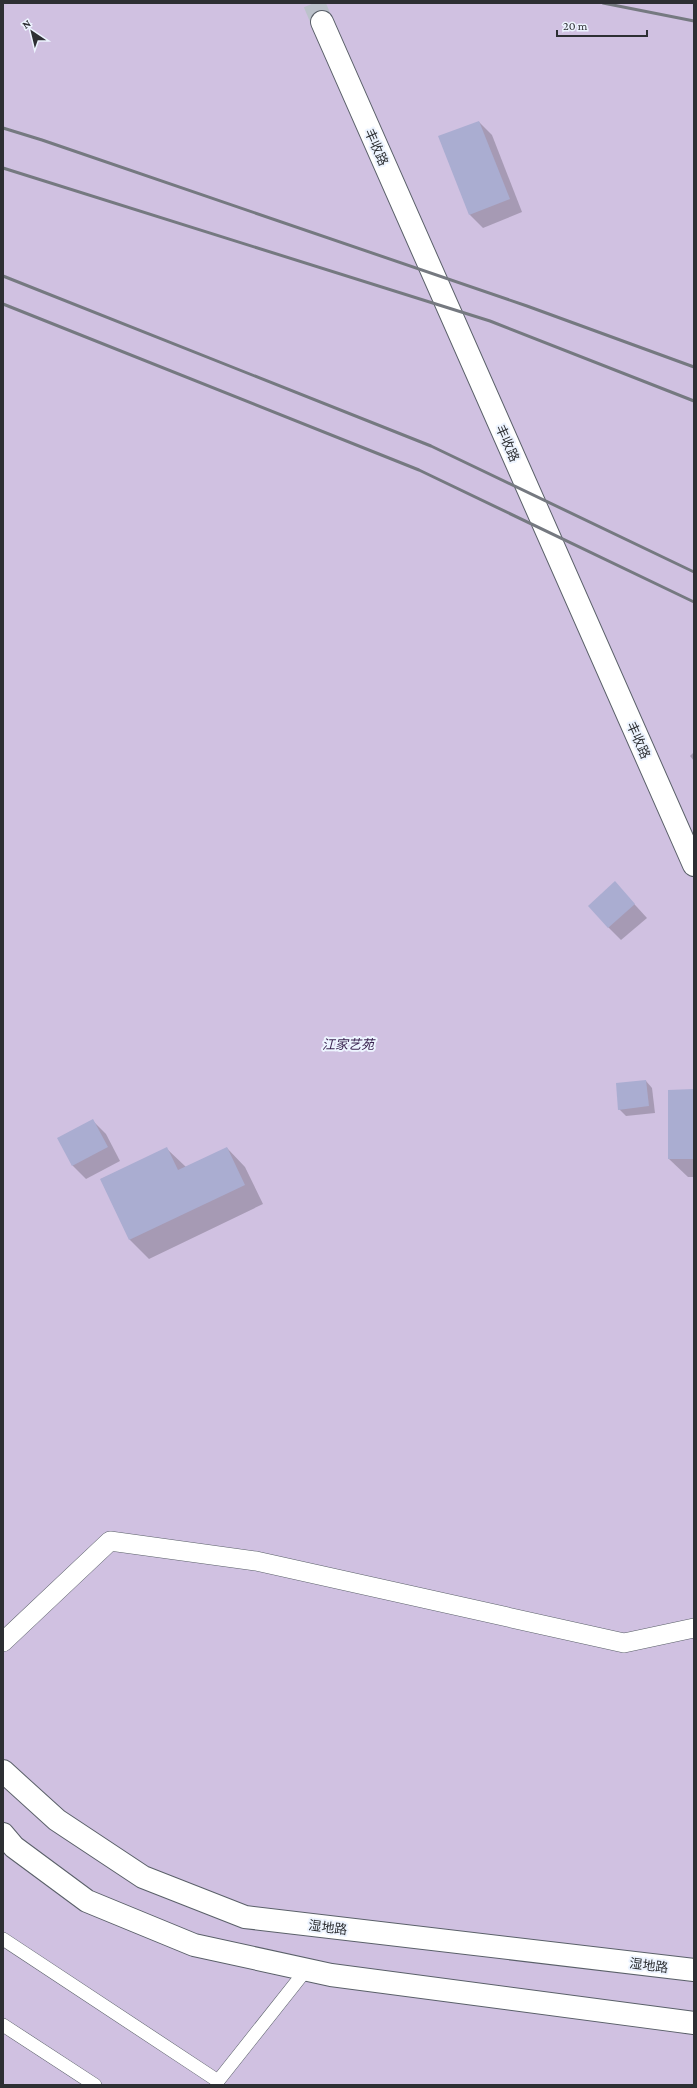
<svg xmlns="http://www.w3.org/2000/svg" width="697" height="2088" viewBox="0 0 697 2088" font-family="'Crimson Pro','Noto Sans SC',serif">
  <rect width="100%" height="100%" fill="#e0e7f1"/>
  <rect fill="#d0c1e1" x="3" y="3" width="691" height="2082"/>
  <g fill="#0003">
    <polygon points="479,122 492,135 522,212 483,228 470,215"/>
    <polygon points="694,752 694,761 690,756"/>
    <polygon points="615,883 647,918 621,940 608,927"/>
    <polygon points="646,1081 652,1088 655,1113 626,1116 619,1109"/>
    <polygon points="694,1090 694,1177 688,1177 669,1159"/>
    <polygon points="93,1121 106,1134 120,1161 86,1179 73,1166 59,1139"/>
    <polygon points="227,1148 245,1167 263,1204 149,1259 130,1240 101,1179 167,1149 186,1167"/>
  </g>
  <g fill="#aaadd1">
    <polygon points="479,121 510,199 469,215 438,136"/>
    <polygon points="615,881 635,904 608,928 588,906"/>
    <polygon points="646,1080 649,1106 618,1110 616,1083"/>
    <polygon points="694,1089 694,1159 668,1159 668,1090"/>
    <polygon points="93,1119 108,1147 72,1166 57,1138"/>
    <polygon points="167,1147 178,1170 227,1147 245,1185 129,1240 100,1179"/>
  </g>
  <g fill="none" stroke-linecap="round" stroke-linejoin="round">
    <polyline stroke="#bcc2cb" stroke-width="22" stroke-dasharray="22 11" stroke-linecap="butt" points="314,3 322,22"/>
    <g stroke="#5a6069" stroke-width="14">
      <g id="service">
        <polyline points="3,1939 218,2081"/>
        <polyline points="3,2025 95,2085"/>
        <polyline points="217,2085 218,2081 306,1970"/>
      </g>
    </g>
    <g stroke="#5a6069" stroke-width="20">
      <polyline id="pedestrian" points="3,1642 110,1541 256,1561 624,1643 694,1628"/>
    </g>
    <g stroke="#5a6069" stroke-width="24">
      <g id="tertiary">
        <polyline points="322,22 694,865"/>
        <polyline points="3,1771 57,1820 143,1877 245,1917 694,1970"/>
        <polyline points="3,1834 14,1847 87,1901 194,1945 331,1975 694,2023"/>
      </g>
    </g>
    <use href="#service" stroke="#fff" stroke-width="13"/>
    <use href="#pedestrian" stroke="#fff" stroke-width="19"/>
    <use href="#tertiary" stroke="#fff" stroke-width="22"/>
    <g stroke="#757980" stroke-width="3">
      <polyline points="603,3 694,21"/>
      <polyline points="3,128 42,140 527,306 694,367"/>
      <polyline points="3,168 490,321 694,401"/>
      <polyline points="3,276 431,446 694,572"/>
      <polyline points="3,304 419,470 694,602"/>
    </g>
  </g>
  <g text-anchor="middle" stroke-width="4" stroke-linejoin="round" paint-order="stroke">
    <g font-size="13" fill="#2d2f33" stroke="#edf4ff">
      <text transform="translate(377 147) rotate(66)" y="5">丰收路</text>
      <text transform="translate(508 443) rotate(66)" y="5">丰收路</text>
      <text transform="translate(639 740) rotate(66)" y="5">丰收路</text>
      <text transform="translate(328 1927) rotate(7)" y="5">湿地路</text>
      <text transform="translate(649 1965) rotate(7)" y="5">湿地路</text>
    </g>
    <g font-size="13" font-style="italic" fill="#3a2350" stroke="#edf4ff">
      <text x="348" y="1049">江家艺苑</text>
    </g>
  </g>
  <rect width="697" height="2088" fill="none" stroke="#2d2f33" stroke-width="8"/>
  <g transform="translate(32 32) rotate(325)" stroke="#edf4ff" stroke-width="3" paint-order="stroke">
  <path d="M0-3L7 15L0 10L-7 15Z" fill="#2d2f33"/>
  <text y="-6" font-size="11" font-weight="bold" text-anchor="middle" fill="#2d2f33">N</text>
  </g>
  <path d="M557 30v6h90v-6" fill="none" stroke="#2d2f33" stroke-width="2"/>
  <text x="563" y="30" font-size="12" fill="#2d2f33" stroke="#edf4ff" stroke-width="3" paint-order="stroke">20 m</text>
</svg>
